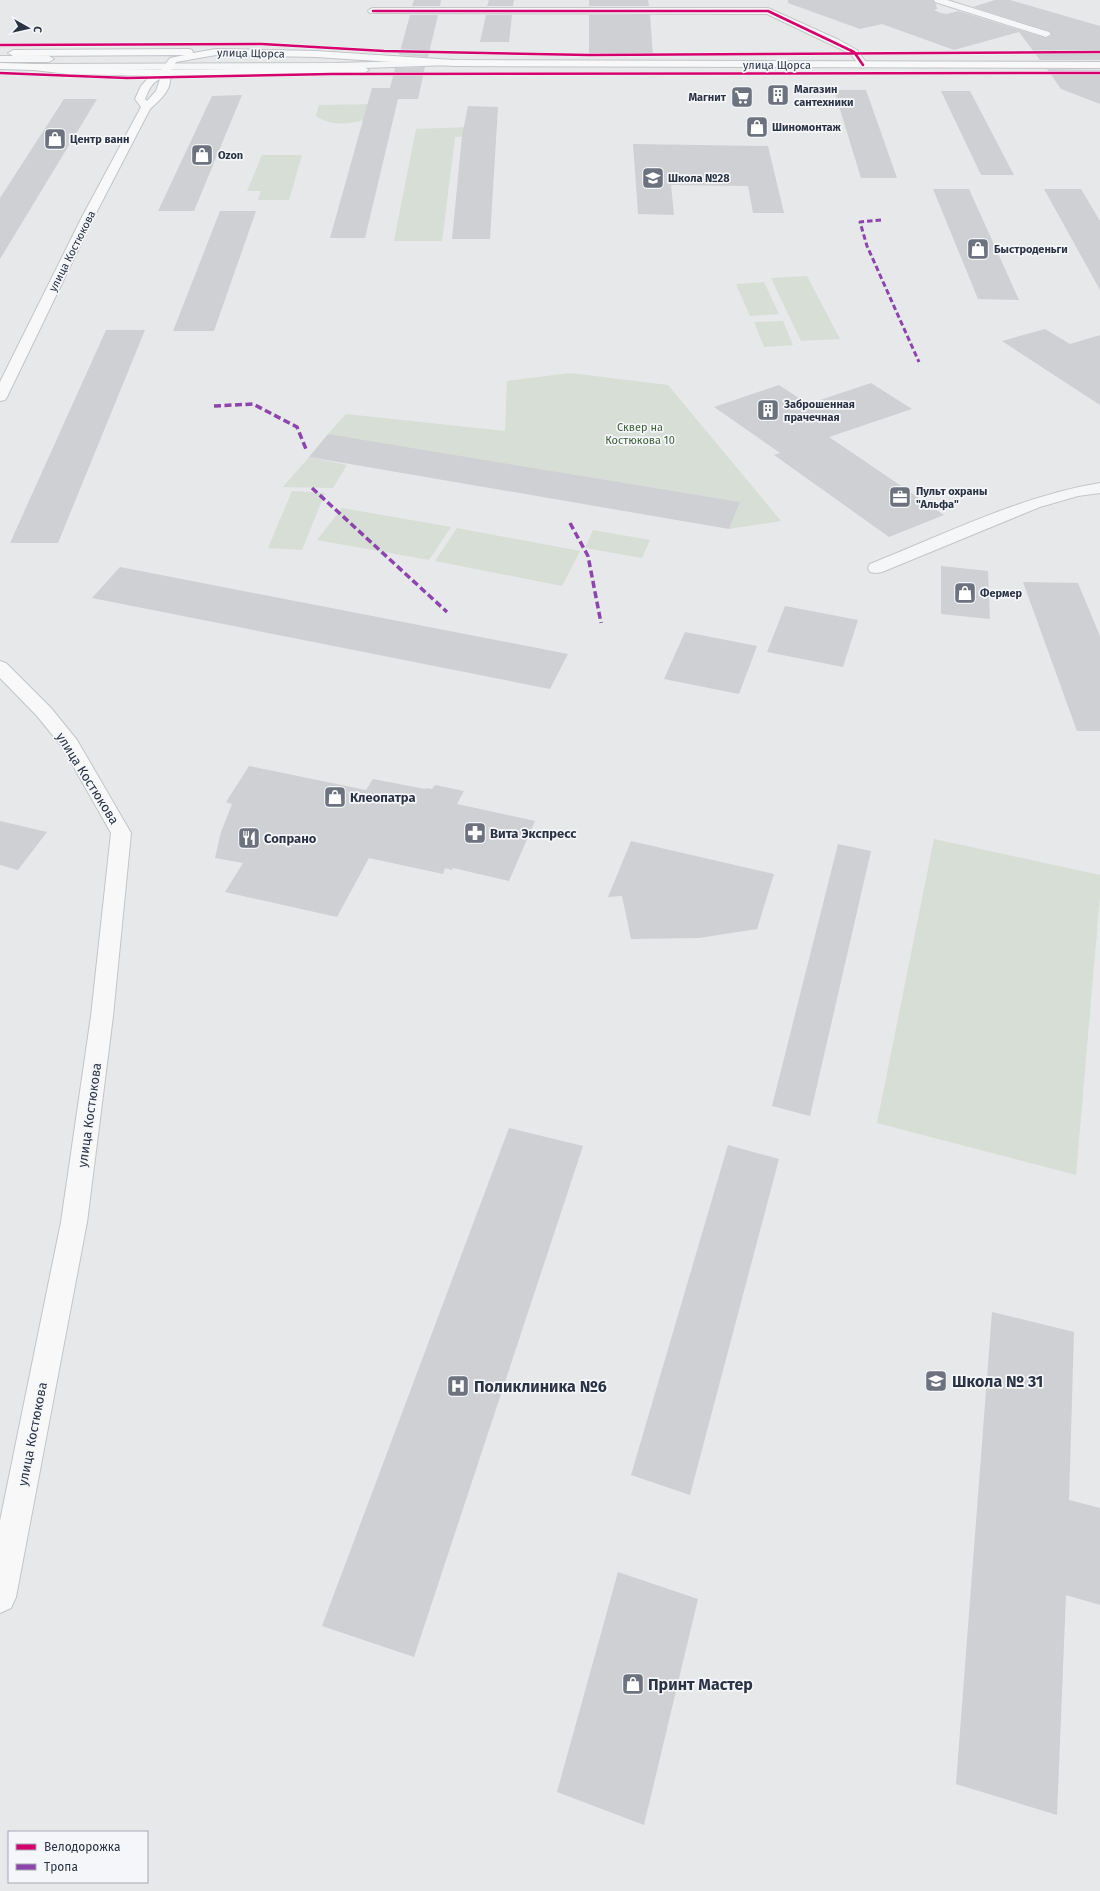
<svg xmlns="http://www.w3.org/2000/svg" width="1100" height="1891" font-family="'Fira Sans',sans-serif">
<rect width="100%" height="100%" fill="#e6e8ea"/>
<path fill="#d6ded6" d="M 376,104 L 372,118 C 353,123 334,128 316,116 L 319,105 Z
M 471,127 L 472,136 L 455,137 L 442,241 L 394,241 L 416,129 Z
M 262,155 L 302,155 L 289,200 L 258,200 L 261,191 L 247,191 Z
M 807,276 L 840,339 L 801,341 L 771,278 Z
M 764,282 L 779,314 L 750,316 L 736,284 Z
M 783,321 L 793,345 L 764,347 L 754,322 Z
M 570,373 L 668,385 L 781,521 L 729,529 L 739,502 L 328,434 L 346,414 L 505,431 L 507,381 Z
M 309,457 L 347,465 L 333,488 L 283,487 Z
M 292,491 L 325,493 L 302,550 L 268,548 Z
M 342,508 L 451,527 L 429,560 L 317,540 Z
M 457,528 L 580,551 L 562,586 L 435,561 Z
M 593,530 L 650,540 L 642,558 L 585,548 Z
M 934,839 L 1100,875 L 1100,896 L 1076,1175 L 877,1123 Z"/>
<path fill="#ced0d3" d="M 414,0 L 441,0 L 440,6 L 412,6 Z
M 489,0 L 514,0 L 513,6 L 487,6 Z
M 589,0 L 648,0 L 649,6 L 589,6 Z
M 788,0 L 933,0 L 936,4 L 937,9 L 934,10 L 941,13 L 947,14 L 958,11 L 1046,38 L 1052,35 L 1049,31 L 973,7 L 995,0 L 1010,0 L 1100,26 L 1100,60 L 1040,60 L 1019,32 L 954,50 L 882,24 L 860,29 L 788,3 Z
M 410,15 L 438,15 L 428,57 L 399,55 Z
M 486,15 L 512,15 L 509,42 L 480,42 Z
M 589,15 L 650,15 L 653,55 L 589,54 Z
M 425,67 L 418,99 L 398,99 L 365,238 L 330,238 L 372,88 L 390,88 L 395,68 Z
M 1047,69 L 1100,70 L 1100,104 L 1061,89 Z
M 834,90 L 866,90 L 897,178 L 861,178 Z
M 941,91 L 970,91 L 1014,175 L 981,175 Z
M 242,95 L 194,211 L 158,211 L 212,96 Z
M 64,99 L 97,99 L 0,259 L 0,198 Z
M 468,106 L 498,107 L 490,239 L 452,239 L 462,136 Z
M 633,144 L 768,146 L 784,213 L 753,213 L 748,186 L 671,185 L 674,215 L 638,214 Z
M 933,189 L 969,189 L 1019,300 L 978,299 Z
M 1044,189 L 1081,189 L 1100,221 L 1100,290 Z
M 220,211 L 256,211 L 214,331 L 173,331 Z
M 1045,329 L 1070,344 L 1100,335 L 1100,405 L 1002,341 Z
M 106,330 L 145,330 L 58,543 L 10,543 Z
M 871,383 L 912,409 L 829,437 L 944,515 L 889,537 L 774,455 L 780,453 L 714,407 L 779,385 L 808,404 Z
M 328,434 L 740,502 L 729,529 L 309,457 Z
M 941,566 L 988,571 L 990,619 L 941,614 Z
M 120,567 L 568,654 L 550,689 L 92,598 Z
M 1023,582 L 1078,583 L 1100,636 L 1100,731 L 1077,731 Z
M 785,606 L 858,620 L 843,667 L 767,652 Z
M 685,632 L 757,646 L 739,694 L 664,679 Z
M 249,766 L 366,790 L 373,779 L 425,789 L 426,788 L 432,789 L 435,785 L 464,791 L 457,804 L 535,821 L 509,881 L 453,868 L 452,870 L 445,868 L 443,874 L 369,858 L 337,917 L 225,892 L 243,863 L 215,858 L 221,832 L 232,804 L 226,802 Z
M 0,821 L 47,832 L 18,870 L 0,865 Z
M 631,841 L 774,874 L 757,929 L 699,938 L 631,939 L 622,896 L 608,897 Z
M 838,844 L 871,851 L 810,1116 L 772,1106 Z
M 509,1128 L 583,1146 L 414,1657 L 322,1626 Z
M 728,1145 L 779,1159 L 690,1495 L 631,1475 Z
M 992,1312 L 1074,1332 L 1069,1500 L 1100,1508 L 1100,1605 L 1066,1595 L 1057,1815 L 956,1784 Z
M 618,1572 L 698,1599 L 644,1825 L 557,1792 Z"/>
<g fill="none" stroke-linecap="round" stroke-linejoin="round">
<g stroke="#c4c6c8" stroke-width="2">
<path id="minor" d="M 934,0 L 947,0 L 1049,32 L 1051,34 L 1046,37 L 1043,36 L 935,2 Z
M 373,8 L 768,8 L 839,40 L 857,50 L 868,65 L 863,68 L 860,67 L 851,54 L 767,14 L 370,13 L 368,11 L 370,9 Z
M 0,56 L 49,56 L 54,59 L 49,62 L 0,62 Z
M 448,60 L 451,61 L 453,63 L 451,65 L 336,69 L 34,70 L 29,67 L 34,64 L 336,63 Z
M 1100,483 L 1100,493 L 1078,496 L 1040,507 L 882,572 L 876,573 L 870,572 L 868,568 L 870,564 C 945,534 1021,496 1100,483 Z"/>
</g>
<g stroke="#c2c5c8" stroke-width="2">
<path id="major" d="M 189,49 L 192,50 L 193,53 L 216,49 L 316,51 L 454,60 L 1100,62 L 1100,68 L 454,66 L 316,57 L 216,55 L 176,62 L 171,70 L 364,67 L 369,70 L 364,73 L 170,76 C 172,90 160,100 150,109 L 94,217 L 7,397 L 5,400 L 0,401 L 0,382 L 82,217 L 141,107 L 135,99 L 141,86 L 150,76 L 68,74 L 34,70 L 0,69 L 0,63 L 34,64 L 68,68 L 161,70 L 170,58 L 185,55 L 13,56 L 8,53 L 13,50 ZM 160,79 L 156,91 L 147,101 L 145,99 C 149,90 151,83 160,79 Z
M 0,661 L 6,663 L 51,708 L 77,740 L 131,833 L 113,1016 L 87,1222 L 16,1597 L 11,1608 L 0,1613 L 0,1521 L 61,1222 L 91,1016 L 111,833 L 63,748 L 37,716 L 0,678 Z"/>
</g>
<use href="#minor" fill="#f5f6f7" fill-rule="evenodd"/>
<use href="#major" fill="#f8f8f8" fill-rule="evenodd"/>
<path stroke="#8e44ad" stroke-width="3" stroke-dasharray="5.5 3" stroke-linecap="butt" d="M 881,220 L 860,222 L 867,246 L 919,362"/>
<path stroke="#8e44ad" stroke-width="3.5" stroke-dasharray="7 3.5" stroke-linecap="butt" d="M 214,406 L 253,404 L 297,427 L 306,449
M 312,488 L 447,612
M 570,523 L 588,556 L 601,623"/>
<g stroke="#f4f6f9" stroke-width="3.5">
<path id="cycleway" d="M 373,11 L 768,11 L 854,52 L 863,65
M 0,45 L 262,44 L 384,51 L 589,55 L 1100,52
M 0,73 L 127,78 L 332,74 L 1100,73"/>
</g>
<use href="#cycleway" stroke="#d6006c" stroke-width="2.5"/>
</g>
<defs>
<g id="building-square" transform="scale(1.15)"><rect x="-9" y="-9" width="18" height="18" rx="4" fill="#6c737f" stroke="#f4f6f9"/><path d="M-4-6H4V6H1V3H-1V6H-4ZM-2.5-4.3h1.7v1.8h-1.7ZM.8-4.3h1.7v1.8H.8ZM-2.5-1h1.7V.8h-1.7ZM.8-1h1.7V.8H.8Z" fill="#fff"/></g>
<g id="supermarket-square" transform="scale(1.15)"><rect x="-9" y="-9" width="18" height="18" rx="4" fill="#6c737f" stroke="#f4f6f9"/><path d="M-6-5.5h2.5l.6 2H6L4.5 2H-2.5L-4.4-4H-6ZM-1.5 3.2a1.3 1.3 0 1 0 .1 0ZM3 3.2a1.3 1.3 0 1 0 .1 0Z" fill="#fff"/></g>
<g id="shop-square" transform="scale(1.15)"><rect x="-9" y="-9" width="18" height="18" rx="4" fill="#6c737f" stroke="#f4f6f9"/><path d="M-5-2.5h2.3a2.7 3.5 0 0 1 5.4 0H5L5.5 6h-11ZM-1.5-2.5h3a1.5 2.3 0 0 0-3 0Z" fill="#fff"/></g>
<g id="school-square" transform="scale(1.15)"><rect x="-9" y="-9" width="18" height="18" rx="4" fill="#6c737f" stroke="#f4f6f9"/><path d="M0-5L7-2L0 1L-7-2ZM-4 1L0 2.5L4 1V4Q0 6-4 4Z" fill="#fff"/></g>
<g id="office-square" transform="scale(1.15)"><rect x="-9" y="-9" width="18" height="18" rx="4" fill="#6c737f" stroke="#f4f6f9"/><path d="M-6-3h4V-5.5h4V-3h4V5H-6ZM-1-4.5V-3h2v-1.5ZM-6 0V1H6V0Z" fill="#fff"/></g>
<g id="pharmacy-square" transform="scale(1.15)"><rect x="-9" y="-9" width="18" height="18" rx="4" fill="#6c737f" stroke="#f4f6f9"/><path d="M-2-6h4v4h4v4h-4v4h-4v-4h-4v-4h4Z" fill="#fff"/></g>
<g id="restaurant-square" transform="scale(1.15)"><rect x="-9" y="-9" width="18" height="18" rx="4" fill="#6c737f" stroke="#f4f6f9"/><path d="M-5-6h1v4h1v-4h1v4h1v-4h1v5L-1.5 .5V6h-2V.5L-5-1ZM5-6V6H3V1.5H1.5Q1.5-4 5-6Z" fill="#fff"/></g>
<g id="hospital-square" transform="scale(1.15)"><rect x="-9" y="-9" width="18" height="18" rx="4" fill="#6c737f" stroke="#f4f6f9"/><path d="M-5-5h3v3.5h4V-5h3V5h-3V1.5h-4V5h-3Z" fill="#fff"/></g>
</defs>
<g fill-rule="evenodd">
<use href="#building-square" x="778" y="95"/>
<use href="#supermarket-square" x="742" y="97"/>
<use href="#shop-square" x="757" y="127"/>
<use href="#shop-square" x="55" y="139"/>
<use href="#shop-square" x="202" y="155"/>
<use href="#school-square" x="653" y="178"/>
<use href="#shop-square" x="978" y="249"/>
<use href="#building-square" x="768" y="410"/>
<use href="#office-square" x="900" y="497"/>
<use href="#shop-square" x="965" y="593"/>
<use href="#shop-square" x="335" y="797"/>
<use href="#pharmacy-square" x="475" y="833"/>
<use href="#restaurant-square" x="249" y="838"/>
<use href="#school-square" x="936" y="1381"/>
<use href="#hospital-square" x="458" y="1386"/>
<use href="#shop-square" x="633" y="1684"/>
</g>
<g text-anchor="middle" stroke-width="3.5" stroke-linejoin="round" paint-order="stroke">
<g font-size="11" fill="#2b3445" stroke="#f4f6f9">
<text transform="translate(251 53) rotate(1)" y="4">улица Щорса</text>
<text x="777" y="69">улица Щорса</text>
<text transform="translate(72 251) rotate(-63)" y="4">улица Костюкова</text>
</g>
<g font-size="11" font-weight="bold" fill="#2b3445" stroke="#f4f6f9" text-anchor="start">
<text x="794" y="93">Магазин<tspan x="794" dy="13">сантехники</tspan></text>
<text x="726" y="101" text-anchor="end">Магнит</text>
<text x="772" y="131">Шиномонтаж</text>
<text x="70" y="143">Центр ванн</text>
<text x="218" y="159">Ozon</text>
<text x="668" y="182">Школа №28</text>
<text x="994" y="253">Быстроденьги</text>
<text x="784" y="408">Заброшенная<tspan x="784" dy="13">прачечная</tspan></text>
<text x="916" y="495">Пульт охраны<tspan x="916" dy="13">"Альфа"</tspan></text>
<text x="980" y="597">Фермер</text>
</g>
<g font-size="11" fill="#3f6138" stroke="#f4f6f9">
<text x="640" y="431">Сквер на<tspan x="640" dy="13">Костюкова 10</tspan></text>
</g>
<g font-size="13" fill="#2b3445" stroke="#f4f6f9">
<text transform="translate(88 778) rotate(58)" y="5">улица Костюкова</text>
<text transform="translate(89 1115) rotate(-82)" y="5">улица Костюкова</text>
<text transform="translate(32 1434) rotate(-79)" y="5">улица Костюкова</text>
</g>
<g font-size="13" font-weight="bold" fill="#2b3445" stroke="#f4f6f9" text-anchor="start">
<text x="350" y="802">Клеопатра</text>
<text x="490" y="838">Вита Экспресс</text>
<text x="264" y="843">Сопрано</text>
</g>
<g font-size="16" font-weight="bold" fill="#2b3445" stroke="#f4f6f9" text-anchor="start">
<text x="952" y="1387">Школа № 31</text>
<text x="474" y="1392">Поликлиника №6</text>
<text x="648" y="1690">Принт Мастер</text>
</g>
</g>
<rect x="8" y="1831" width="140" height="52" fill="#f4f6f9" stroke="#a4a8b1"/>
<rect x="16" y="1844" width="20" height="6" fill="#d6006c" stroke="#a4a8b1"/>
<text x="44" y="1851" font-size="12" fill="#2b3445">Велодорожка</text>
<rect x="16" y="1864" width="20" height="6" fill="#8e44ad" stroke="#a4a8b1"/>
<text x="44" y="1871" font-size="12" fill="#2b3445">Тропа</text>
<g transform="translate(28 28) rotate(98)" stroke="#f4f6f9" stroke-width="3" paint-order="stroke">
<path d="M0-3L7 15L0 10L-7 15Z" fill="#2b3445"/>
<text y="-6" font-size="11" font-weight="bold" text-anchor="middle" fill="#2b3445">С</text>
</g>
</svg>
